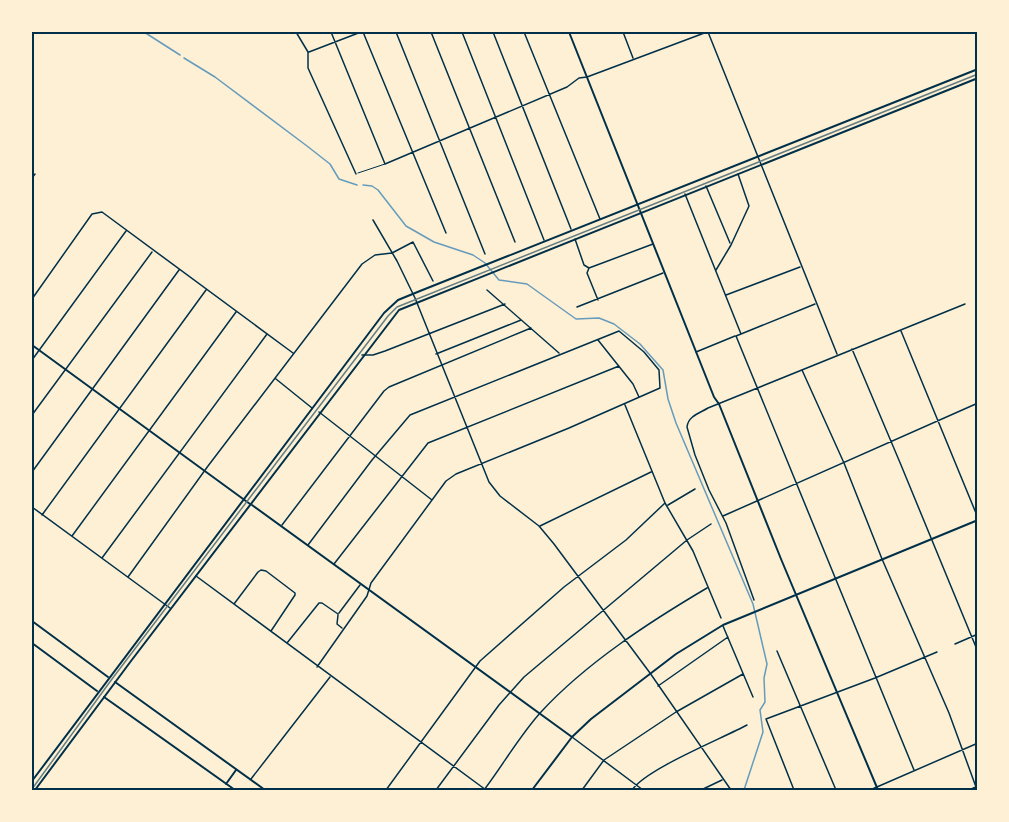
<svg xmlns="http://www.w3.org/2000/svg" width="1009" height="822" font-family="'Source Sans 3',sans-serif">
<rect width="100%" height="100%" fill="#fdf0d5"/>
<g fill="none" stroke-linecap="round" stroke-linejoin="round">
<path stroke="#669bbc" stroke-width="1.5" d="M 144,32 L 180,55
M 184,58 L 215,77 L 307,146 L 330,164 L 339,179 L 357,185
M 363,185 L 372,186 L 378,190 L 406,226 L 434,242 L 473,255 L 485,263 L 499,280 L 527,284 L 576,319 L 599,318 L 614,324 L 640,344 L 663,370 L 668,399 L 676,423 L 753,604 L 767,664 L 764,678 L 765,702 L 760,710 L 763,732 L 744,790"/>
<path stroke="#003049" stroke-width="1" d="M 358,173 L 385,164"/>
<path stroke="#003049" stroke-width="1.5" d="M 296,32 L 308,52 L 308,68 L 356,174
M 331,32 L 385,164 L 567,87 L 579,78 L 587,77 L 707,32
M 363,32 L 446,233
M 396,32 L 485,254
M 431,32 L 515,242
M 462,32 L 544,240
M 493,32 L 571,229
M 524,32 L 600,219
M 623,32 L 633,58
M 708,32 L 837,354
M 309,52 L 361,32
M 32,178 L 35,174
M 706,186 L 730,243
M 685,194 L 741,334 L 736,336 L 914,770
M 373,220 L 397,261 L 415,298 L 489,482 L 500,496 L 539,526 L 554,544 L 650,673 L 731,790
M 575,239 L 584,265 L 589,268 L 587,273 L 598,300
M 589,268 L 653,244
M 716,270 L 731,245 L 749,206 L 738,174
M 487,290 L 559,353
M 726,295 L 800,267
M 32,299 L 92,214 L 102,212 L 293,353
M 577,307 L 663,273
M 901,331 L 978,518
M 741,334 L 815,304
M 598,340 L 633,384 L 639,397
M 852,349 L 901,465 L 978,652
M 696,352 L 735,336
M 436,354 L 521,320
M 362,355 L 373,355 L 385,351 L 505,304
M 32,360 L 126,231
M 802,370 L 844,463 L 882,559 L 949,713 L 976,787
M 276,379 L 312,408
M 625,405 L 665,503 L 693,551 L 721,618
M 319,412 L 432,500
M 32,415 L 152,252
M 32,472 L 179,270
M 668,505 L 695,489
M 32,507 L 170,608
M 42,515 L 206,290
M 723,516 L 978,403
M 282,525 L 384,391 L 389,387 L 531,328
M 540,526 L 651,472
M 72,536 L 236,312
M 308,545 L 372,460 L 410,415 L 619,331 L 644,352 L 659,370 L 660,388 L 569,428 L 456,474 L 446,481 L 371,583 L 367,596 L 317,667
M 102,558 L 267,334
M 334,564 L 428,443 L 619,366
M 196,576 L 486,790
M 128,577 L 208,466 L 362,264 L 375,255 L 392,253 L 413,242 L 433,281
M 754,600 L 726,523 L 709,490 L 695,455 L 687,427 C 688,416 700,413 708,408 L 965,304
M 234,604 L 258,572 L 261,570 L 266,571 L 295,593 L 295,595 L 271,631
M 339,613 L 360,585
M 338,615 L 337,624 L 342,628
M 723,626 L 753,697
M 287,643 L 319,603 L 322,603 L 338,614
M 955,644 L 978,634
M 777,651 L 836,790
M 658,686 L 728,637
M 572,737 L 643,790
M 251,779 L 330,677
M 386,790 L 480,661 L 564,587 L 626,540 L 665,503
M 436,790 L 499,705 L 524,677 L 687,540 L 711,524
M 484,790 C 503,765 520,735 541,712 C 586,663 651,621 707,588
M 582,790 L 604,760 L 676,712 L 743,674
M 632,790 C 646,769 721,739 747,725
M 701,790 L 722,780
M 794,790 L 766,719 L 875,678 L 937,652
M 870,790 L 978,743
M 969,790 L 978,786"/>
<path stroke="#003049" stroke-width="2" d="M 569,32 L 714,397 L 719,404 L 781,559 L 878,790
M 252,505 L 572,737
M 32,621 L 108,677
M 32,643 L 97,691
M 115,682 L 265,790
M 104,697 L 235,790
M 226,784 L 236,770
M 532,790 L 572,737 L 591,719 L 676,654 L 723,625 L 978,520"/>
<path stroke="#003049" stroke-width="2" d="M 32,345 L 250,504
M 32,781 L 384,313 L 398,300 L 420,291 L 978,69
M 35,790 L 131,661 L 399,310 L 978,78"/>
<path stroke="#657d81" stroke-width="1.5" d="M 32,789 L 112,679 L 388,316 L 397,307 L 978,74"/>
</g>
<rect width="1009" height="822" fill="none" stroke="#fdf0d5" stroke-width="66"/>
<rect x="33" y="33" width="943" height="756" fill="none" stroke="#003049" stroke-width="2"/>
</svg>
